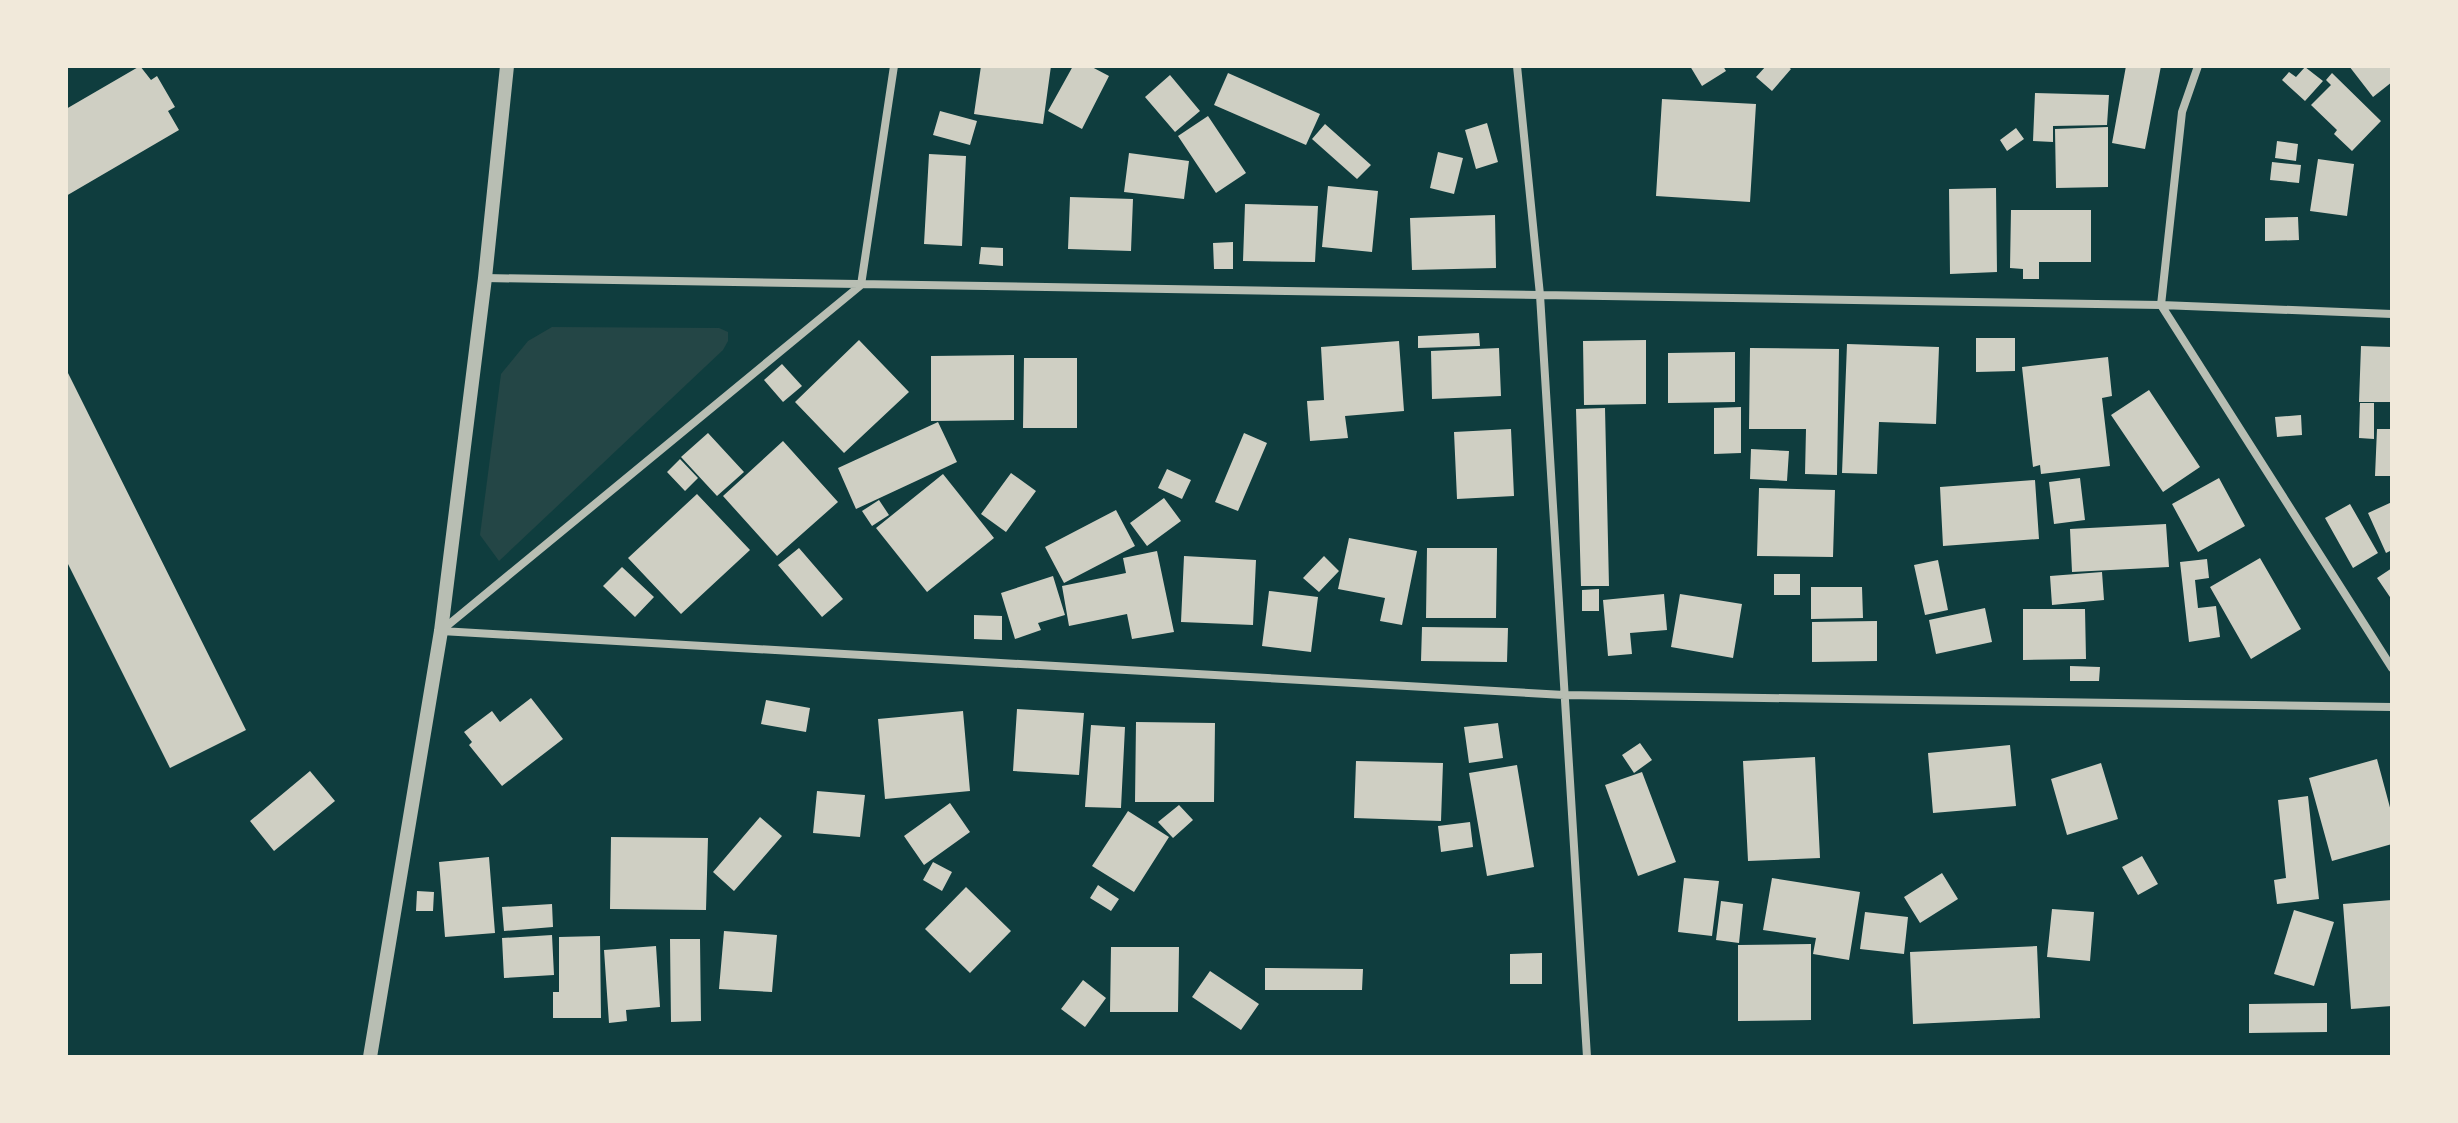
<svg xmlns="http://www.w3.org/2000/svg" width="2458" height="1123" font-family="Lato,sans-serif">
<rect width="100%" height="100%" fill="#0f3d3e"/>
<path fill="#244646" d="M 552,327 L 719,328 L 728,332 L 728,341 L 723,350 L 499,561 L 480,535 L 501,374 L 528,341 Z"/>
<path fill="#cfcfc3" d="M 140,66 L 151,80 L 157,76 L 175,107 L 168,111 L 179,130 L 66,196 L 66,109 Z
M 981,66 L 1051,66 L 1043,124 L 974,114 Z
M 1073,66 L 1090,66 L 1109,76 L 1082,129 L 1048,111 Z
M 1690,66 L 1723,66 L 1726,71 L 1702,86 Z
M 1766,66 L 1787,66 L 1791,69 L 1772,91 L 1756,77 Z
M 2126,66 L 2161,66 L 2145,149 L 2112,143 Z
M 2349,66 L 2392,66 L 2392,82 L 2373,97 Z
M 2305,67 L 2323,81 L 2305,101 L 2282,80 L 2289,72 L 2296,77 Z
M 1228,73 L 1320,114 L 1306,145 L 1214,105 Z
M 2332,73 L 2381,121 L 2352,151 L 2334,134 L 2337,130 L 2311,105 L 2331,85 L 2326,80 Z
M 1170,75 L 1200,111 L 1175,132 L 1145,97 Z
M 2035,93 L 2109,95 L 2107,125 L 2053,126 L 2053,142 L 2033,141 Z
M 1662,99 L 1756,104 L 1750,202 L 1656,196 Z
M 940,111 L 977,121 L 970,145 L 933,135 Z
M 1208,116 L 1246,173 L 1216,193 L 1178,136 Z
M 1487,123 L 1498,162 L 1476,169 L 1465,130 Z
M 1325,124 L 1371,165 L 1357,179 L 1312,139 Z
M 2108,127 L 2108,187 L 2056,188 L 2055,129 Z
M 2016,128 L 2024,139 L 2007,151 L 2000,140 Z
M 2277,141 L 2298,144 L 2296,161 L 2275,158 Z
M 1438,152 L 1463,158 L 1454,194 L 1430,188 Z
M 1129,153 L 1189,161 L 1184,199 L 1124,192 Z
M 929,154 L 966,156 L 962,246 L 924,244 Z
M 2318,159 L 2354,164 L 2347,216 L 2310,211 Z
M 2272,162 L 2301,165 L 2299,183 L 2270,180 Z
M 1328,186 L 1378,191 L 1372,252 L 1322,247 Z
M 1996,188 L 1997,272 L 1950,274 L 1949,189 Z
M 1070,197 L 1133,199 L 1131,251 L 1068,249 Z
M 1245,204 L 1318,206 L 1315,262 L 1243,261 Z
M 2011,210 L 2091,210 L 2091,262 L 2039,262 L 2039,279 L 2023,279 L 2023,269 L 2010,268 Z
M 1495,215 L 1496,268 L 1412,270 L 1410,218 Z
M 2298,217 L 2299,240 L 2265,241 L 2265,218 Z
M 1233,242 L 1233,269 L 1214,269 L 1213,243 Z
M 981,247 L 1003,248 L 1003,266 L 979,264 Z
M 1479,333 L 1480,346 L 1418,348 L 1418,336 Z
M 1976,338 L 2015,338 L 2015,371 L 1976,372 Z
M 859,340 L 909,392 L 844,453 L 795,402 Z
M 1646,340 L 1646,404 L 1584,405 L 1583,341 Z
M 1399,341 L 1404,411 L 1345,416 L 1348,438 L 1310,441 L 1307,401 L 1324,400 L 1321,347 Z
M 1847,344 L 1939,347 L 1936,424 L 1879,422 L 1877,474 L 1842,473 Z
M 2361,346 L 2392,347 L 2392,402 L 2359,402 Z
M 1499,348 L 1501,396 L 1432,399 L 1431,351 Z
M 1750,348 L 1839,349 L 1837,475 L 1805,474 L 1806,429 L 1749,429 Z
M 1735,352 L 1735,402 L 1668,403 L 1668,353 Z
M 1014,355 L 1014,420 L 931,421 L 931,356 Z
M 2108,357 L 2112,396 L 2102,398 L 2110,466 L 2041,474 L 2040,465 L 2033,467 L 2022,367 Z
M 1024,358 L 1077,358 L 1077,428 L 1023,428 Z
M 782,364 L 802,386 L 783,402 L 764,380 Z
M 66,369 L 246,730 L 170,768 L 66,560 Z
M 2149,390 L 2200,467 L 2163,492 L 2111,415 Z
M 2360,403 L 2374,403 L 2374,439 L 2359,438 Z
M 1741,407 L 1741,453 L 1714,454 L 1714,408 Z
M 1605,408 L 1609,586 L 1581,586 L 1576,409 Z
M 2301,415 L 2302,435 L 2277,437 L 2275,417 Z
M 938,422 L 957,462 L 856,509 L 838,468 Z
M 1511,429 L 1514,496 L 1457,499 L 1454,432 Z
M 2377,429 L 2392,429 L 2392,476 L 2375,476 Z
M 708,433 L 744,472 L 717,496 L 681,457 Z
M 1244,433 L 1267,443 L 1238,511 L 1215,502 Z
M 783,441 L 838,502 L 777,556 L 723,496 Z
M 1751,449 L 1789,451 L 1787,481 L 1750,479 Z
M 680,459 L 698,478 L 685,491 L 667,472 Z
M 1167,469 L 1191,480 L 1182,499 L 1158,488 Z
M 1011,473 L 1036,491 L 1006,532 L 981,514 Z
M 943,474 L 994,538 L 927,592 L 876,528 Z
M 2080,478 L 2085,520 L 2054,524 L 2049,482 Z
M 2219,478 L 2245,526 L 2198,552 L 2172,504 Z
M 2035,480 L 2039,539 L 1943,546 L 1940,487 Z
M 1759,488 L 1835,490 L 1833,557 L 1757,556 Z
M 697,494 L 750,550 L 681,614 L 628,558 Z
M 1164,498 L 1181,521 L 1147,546 L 1130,523 Z
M 879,500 L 889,515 L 872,526 L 862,511 Z
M 2392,502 L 2392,550 L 2386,553 L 2368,513 Z
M 2350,504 L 2378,553 L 2353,568 L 2325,518 Z
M 1116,510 L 1135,546 L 1064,583 L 1045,547 Z
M 2166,524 L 2169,567 L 2072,572 L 2070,529 Z
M 1349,538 L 1417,551 L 1402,625 L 1380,621 L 1385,598 L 1338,589 Z
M 799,548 L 843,599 L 822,617 L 778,565 Z
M 1427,548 L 1497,548 L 1496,618 L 1426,618 Z
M 1157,551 L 1174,632 L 1132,639 L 1127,614 L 1069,626 L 1062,586 L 1126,573 L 1123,558 Z
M 1184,556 L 1256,560 L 1253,625 L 1181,622 Z
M 1324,556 L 1339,571 L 1319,592 L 1303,578 Z
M 2260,558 L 2301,629 L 2251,659 L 2210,587 Z
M 2207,559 L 2209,578 L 2195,580 L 2198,608 L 2216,606 L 2220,637 L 2189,642 L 2180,562 Z
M 1938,560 L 1948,610 L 1925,615 L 1914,565 Z
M 622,567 L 654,597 L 635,617 L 603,586 Z
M 2392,568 L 2392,600 L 2377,578 Z
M 2102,572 L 2104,600 L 2052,605 L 2050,576 Z
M 1774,574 L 1800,574 L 1800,595 L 1774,595 Z
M 1053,576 L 1065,615 L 1038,623 L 1041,630 L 1015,639 L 1001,593 Z
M 1811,587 L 1862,587 L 1863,618 L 1811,619 Z
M 1599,589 L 1599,611 L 1582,611 L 1582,590 Z
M 1269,591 L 1318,597 L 1311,652 L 1262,646 Z
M 1664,594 L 1667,630 L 1630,633 L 1632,654 L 1608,656 L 1603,600 Z
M 1680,594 L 1742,604 L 1733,658 L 1671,647 Z
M 1985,608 L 1992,642 L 1936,654 L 1929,620 Z
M 2023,609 L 2085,609 L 2086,659 L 2023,660 Z
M 974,615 L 1002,616 L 1002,640 L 974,639 Z
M 1877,621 L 1877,661 L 1812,662 L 1812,622 Z
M 1422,627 L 1508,628 L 1507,662 L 1421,661 Z
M 2070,666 L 2100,667 L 2099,681 L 2070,681 Z
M 531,698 L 563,739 L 502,786 L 469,745 L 472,742 L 464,732 L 492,711 L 500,722 Z
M 766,700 L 810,708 L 806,732 L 761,724 Z
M 1017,709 L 1084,713 L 1079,775 L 1013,771 Z
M 963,711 L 970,791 L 885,799 L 878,719 Z
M 1136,722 L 1215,723 L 1214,802 L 1135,802 Z
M 1498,723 L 1503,758 L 1469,763 L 1464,727 Z
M 1091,725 L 1125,727 L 1121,808 L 1085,807 Z
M 1640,743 L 1652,760 L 1634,773 L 1622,755 Z
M 2010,745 L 2016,806 L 1933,813 L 1928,753 Z
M 1815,757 L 1820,858 L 1748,861 L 1743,761 Z
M 2377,759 L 2392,815 L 2392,844 L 2332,861 L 2309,778 Z
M 1356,761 L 1443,763 L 1441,821 L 1354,818 Z
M 2101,763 L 2118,819 L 2067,835 L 2051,779 Z
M 1517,765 L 1534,867 L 1487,876 L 1469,773 Z
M 310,771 L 335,801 L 274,851 L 250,821 Z
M 1642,772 L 1676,862 L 1638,876 L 1605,785 Z
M 817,791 L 865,795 L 860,837 L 813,833 Z
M 2308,796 L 2319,899 L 2277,904 L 2274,880 L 2286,878 L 2278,800 Z
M 950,803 L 970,832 L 924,865 L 904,836 Z
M 1179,805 L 1193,820 L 1173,838 L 1158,822 Z
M 1128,811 L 1169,837 L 1134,892 L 1092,866 Z
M 760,817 L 782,836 L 734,891 L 713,872 Z
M 1470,822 L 1473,847 L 1441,852 L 1438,826 Z
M 611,837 L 708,838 L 706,910 L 610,909 Z
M 2142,856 L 2158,884 L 2138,895 L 2122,867 Z
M 489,857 L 495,933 L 445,937 L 439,862 Z
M 933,862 L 952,872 L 942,891 L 923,880 Z
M 1942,873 L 1958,899 L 1920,923 L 1904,897 Z
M 1684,878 L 1719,881 L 1712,936 L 1678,932 Z
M 1772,878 L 1860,892 L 1849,960 L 1813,954 L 1816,938 L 1763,930 Z
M 1098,885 L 1119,899 L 1111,911 L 1090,898 Z
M 966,887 L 1011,931 L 970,973 L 925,929 Z
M 417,891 L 434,892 L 433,911 L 416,911 Z
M 2392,900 L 2392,1006 L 2351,1009 L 2343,904 Z
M 1721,901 L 1743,904 L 1739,943 L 1716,940 Z
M 552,904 L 553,927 L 504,931 L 502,907 Z
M 2052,909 L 2094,912 L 2090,961 L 2047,957 Z
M 2294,910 L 2334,922 L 2314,986 L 2274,974 Z
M 1865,912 L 1908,917 L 1904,954 L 1860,949 Z
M 724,931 L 777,935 L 772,992 L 719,989 Z
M 552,935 L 554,975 L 504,978 L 502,938 Z
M 600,936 L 601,1018 L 553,1018 L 553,992 L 559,992 L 559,937 Z
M 670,939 L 700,939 L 701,1021 L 671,1022 Z
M 1811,944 L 1811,1020 L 1738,1021 L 1738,945 Z
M 656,946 L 660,1007 L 626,1010 L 627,1021 L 609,1023 L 604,950 Z
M 2037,946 L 2040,1018 L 1913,1024 L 1910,952 Z
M 1111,947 L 1179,947 L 1178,1012 L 1110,1012 Z
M 1542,953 L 1542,984 L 1510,984 L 1510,954 Z
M 1265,968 L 1363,969 L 1362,990 L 1265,990 Z
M 1210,971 L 1259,1004 L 1241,1030 L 1192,997 Z
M 1083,980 L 1106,998 L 1085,1027 L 1061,1009 Z
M 2327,1003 L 2327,1032 L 2249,1033 L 2249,1004 Z"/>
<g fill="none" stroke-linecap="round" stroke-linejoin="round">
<path stroke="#b8beb3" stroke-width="8" d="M 1517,66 L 1540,295 L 1587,1057
M 2198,66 L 2182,112 L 2161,305 L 2392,668
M 485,278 L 2161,305 L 2392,314
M 442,630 L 861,285 L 894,66
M 441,631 L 1564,695 L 2392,707"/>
<path stroke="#b8beb3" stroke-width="14" d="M 370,1057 L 441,631 L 485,278 L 507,66"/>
</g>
<rect width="2458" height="1123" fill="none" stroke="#f1e9da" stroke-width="136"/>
</svg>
